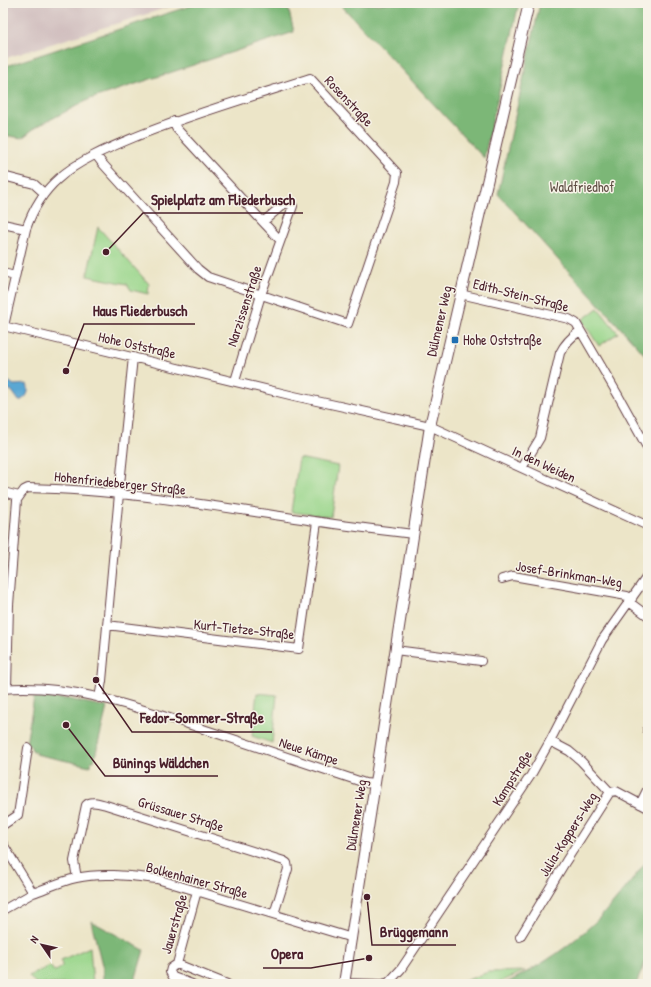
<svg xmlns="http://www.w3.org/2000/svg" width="651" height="987" font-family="'Patrick Hand',sans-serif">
<rect width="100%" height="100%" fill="#f7f3e8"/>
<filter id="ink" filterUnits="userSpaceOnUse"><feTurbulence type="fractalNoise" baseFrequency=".025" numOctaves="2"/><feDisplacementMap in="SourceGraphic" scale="8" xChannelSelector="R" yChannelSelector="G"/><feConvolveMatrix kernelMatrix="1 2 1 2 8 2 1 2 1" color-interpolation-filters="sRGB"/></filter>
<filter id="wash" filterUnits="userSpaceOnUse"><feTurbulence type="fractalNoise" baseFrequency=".012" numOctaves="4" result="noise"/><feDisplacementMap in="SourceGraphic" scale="16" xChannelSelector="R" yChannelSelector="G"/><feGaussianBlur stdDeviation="0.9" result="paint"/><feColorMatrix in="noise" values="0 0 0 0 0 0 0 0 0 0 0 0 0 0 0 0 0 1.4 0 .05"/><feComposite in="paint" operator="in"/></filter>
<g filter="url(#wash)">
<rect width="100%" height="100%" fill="#ece5c8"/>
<path fill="#d1bfbf" d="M 3,3 L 182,3 L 3,59 Z"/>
<path fill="#9ad68b" stroke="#727a5b" d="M 98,227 L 149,284 L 148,294 L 131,290 L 127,284 L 87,276 Z
M 598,308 L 618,333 L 599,346 L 582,320 Z
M 299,458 L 338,466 L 331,517 L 291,512 Z
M 257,693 L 277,695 L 272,743 L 252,736 Z
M 90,947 L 93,984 L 36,984 L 29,976 L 50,966 L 54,971 L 58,970 L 62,966 L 61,960 Z
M 525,971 L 496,984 L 457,984 L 488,972 Z"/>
<path fill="#7bb777" stroke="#626b51" d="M 199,3 L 287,3 L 294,32 L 90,99 L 36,127 L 22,138 L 3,135 L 3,67 Z
M 339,3 L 380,4 L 384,3 L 519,3 L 484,158 Z
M 540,3 L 648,3 L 648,358 L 498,194 Z
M 34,697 L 68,699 L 107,707 L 94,761 L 91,761 L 90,766 L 35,754 L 36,752 L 32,750 L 30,745 L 26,744 Z
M 648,859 L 648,956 L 636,984 L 504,984 C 528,972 551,959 572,942 C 602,919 626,889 648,859 Z
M 91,921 L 144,950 L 134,984 L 103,984 L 103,969 Z"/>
<path fill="#5aa7d3" stroke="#52637f" d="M 3,381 L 8,381 L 14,385 L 27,384 C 30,392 27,398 19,401 L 12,391 L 8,389 L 3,391 Z"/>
</g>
<g filter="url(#ink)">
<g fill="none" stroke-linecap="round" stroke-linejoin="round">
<g stroke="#623d43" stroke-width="10">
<path id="minor" d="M 174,121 L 176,128 L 263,222
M 3,176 L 34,184 L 44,193
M 3,224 L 26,229
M 3,273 L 15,276
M 460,294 L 569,319 L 576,323 L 618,395 L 648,449
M 3,326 L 294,396 L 430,426 L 648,526
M 4,326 L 26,229 C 33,209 42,193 58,179 C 77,161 111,147 135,137 C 192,114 251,97 310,78 L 397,173 L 396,182 L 348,324 L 208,277 L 198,269 L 102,163 L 96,155
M 235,381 L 261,295 L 293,206 L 285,203 L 263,222 L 280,240
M 522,468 L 540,438 L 560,353 C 565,343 571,337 580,331
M 3,492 L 19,496
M 502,579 L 513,576 L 627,596 L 632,599
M 629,602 L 648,616
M 107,625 L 299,649 L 317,522
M 395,650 L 481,661
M 7,688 L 9,605 L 17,500 L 24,490 L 28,488 C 124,490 219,507 314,521 C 347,526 380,530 413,534
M 3,689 C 72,683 139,708 203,729 C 257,747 311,765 365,783 L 375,784
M 99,698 L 102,681 L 119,494 L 133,357
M 647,730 L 648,729
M 610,792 L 616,791 L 648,808
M 640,804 L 648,788
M 3,825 L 18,815 L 28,748
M 3,844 L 33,893 C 47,888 62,881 76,878 C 102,872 131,876 157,879 L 352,938
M 77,878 L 74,861 L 86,805 C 91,800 99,803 106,805 L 284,861 L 287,863 L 288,869 L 274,914
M 3,910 L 33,893
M 520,937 L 566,861 L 610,792 L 581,761 L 569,751 L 550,741
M 177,964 L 227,984
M 344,983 L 380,984
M 192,984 L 173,977 L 170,972 L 171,968 L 177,964 L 197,891
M 383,984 L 389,982 L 401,969 L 531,775 L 550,741 L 602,640 L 648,575"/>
</g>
<g stroke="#623d43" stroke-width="12">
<path id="tertiary" d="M 344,984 L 430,426 L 529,3"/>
</g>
<use href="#minor" stroke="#fff" stroke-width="8"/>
<use href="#tertiary" stroke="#fff" stroke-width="10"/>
</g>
</g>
<rect fill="#1f6fb2" stroke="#f7f3e8" stroke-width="1.5" x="451" y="336" width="8" height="8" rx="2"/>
<g text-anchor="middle" stroke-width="3" stroke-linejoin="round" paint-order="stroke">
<g font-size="14" fill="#4a1f2b" stroke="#f7f3e8">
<text transform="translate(349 101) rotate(47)" y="5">Rosenstraße</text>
<text transform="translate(521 295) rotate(14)" y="5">Edith-Stein-Straße</text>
<text transform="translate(244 306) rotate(-72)" y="5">Narzissenstraße</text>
<text transform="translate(439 321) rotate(-77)" y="5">Dülmener Weg</text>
<text transform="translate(137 345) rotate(13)" y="5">Hohe Oststraße</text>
<text transform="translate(544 464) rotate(25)" y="5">In den Weiden</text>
<text transform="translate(120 483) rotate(6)" y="5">Hohenfriedeberger Straße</text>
<text transform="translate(569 574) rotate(9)" y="5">Josef-Brinkman-Weg</text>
<text transform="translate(244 629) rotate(6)" y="5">Kurt-Tietze-Straße</text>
<text transform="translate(309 751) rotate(18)" y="5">Neue Kämpe</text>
<text transform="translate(512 778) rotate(-58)" y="5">Kampstraße</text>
<text transform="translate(181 814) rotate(17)" y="5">Grüssauer Straße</text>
<text transform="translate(356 815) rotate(-81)" y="5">Dülmener Weg</text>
<text transform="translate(568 834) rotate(-58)" y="5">Julia-Koppers-Weg</text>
<text transform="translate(197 880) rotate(15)" y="5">Bolkenhainer Straße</text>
<text transform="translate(174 924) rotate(-74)" y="5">Jauerstraße</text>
</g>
<g font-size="14" fill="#5e4d43" stroke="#f7f3e8">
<text x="582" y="192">Waldfriedhof</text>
</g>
<g font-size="14" fill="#4a1f2b" stroke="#f7f3e8" text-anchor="start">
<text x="463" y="345">Hohe Oststraße</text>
</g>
</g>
<path fill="none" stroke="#4a1f2b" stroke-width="1.5" d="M106 252L143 213H303M66 371L84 324H195M96 680L132 732H272M66 725L105 776H218M367 897L372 945H456M369 958L311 968H263"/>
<g fill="#4a1f2b" stroke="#f7f3e8" stroke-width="1.5">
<circle cx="106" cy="252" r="4"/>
<circle cx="66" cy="371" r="4"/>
<circle cx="96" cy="680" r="4"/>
<circle cx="66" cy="725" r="4"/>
<circle cx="367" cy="897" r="4"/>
<circle cx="369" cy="958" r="4"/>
</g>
<g font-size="15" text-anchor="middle" font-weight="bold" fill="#4a1f2b" stroke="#f7f3e8" stroke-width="3" stroke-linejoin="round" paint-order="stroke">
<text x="223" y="205">Spielplatz am Fliederbusch</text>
<text x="140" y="316">Haus Fliederbusch</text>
<text x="202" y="723">Fedor-Sommer-Straße</text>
<text x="161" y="768">Bünings Wäldchen</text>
<text x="414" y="937">Brüggemann</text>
<text x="287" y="959">Opera</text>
</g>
<rect width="651" height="987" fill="none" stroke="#f7f3e8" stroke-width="16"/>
<g transform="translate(42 945) rotate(304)" stroke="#f7f3e8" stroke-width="3" paint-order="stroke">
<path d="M0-3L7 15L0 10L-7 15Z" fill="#4a1f2b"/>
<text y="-6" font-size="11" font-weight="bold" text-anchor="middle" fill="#4a1f2b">N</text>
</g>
</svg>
